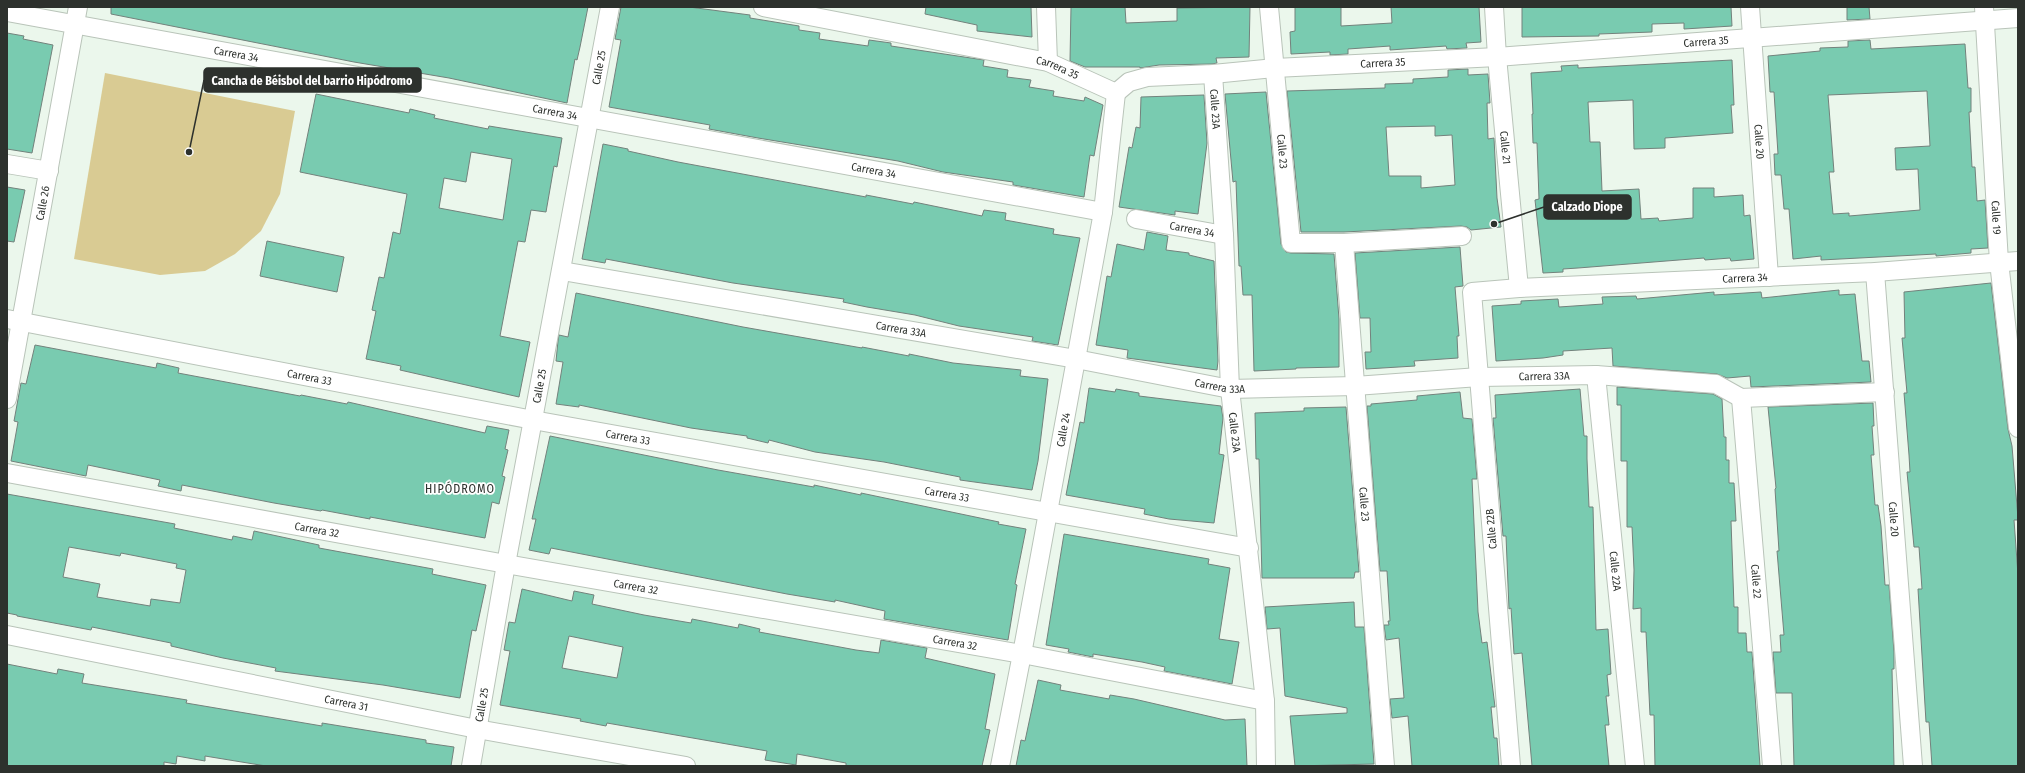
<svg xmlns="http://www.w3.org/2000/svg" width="2025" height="773" font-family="'Fira Sans Condensed',sans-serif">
<rect width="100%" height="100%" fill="#ebf7ec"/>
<path fill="#d9cb93" d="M 105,73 L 295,111 L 280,194 L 261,231 L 235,254 L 205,271 L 160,275 L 74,259 Z"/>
<path fill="#79cbb0" stroke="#73827c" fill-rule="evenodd" d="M 111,7 L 588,7 L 580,47 L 577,60 L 575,59 L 567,103 L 449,78 L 354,62 L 111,14 Z
M 621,7 L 689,7 L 750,15 L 750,18 L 799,26 L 799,30 L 820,33 L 819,39 L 868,46 L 869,40 L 891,43 L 891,46 L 984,60 L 983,66 L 1008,70 L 1007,77 L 1031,80 L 1029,87 L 1054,91 L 1053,96 L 1084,101 L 1085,97 L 1103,105 L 1094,156 L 1090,155 L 1084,197 L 1013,185 L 1013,182 L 943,172 L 898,161 L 758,138 L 709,129 L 710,125 L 609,107 L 621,40 L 615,39 Z
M 926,7 L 1031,7 L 1032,37 L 977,31 L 977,25 L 925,14 Z
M 1071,7 L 1125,7 L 1126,23 L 1177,21 L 1177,8 L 1250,7 L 1249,57 L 1216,58 L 1217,63 L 1212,64 L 1159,65 L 1140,68 L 1140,67 L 1085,67 L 1070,61 Z
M 1295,7 L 1341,7 L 1341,26 L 1392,23 L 1391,7 L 1479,7 L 1481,42 L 1466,43 L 1467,48 L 1447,49 L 1446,46 L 1390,50 L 1390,46 L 1348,49 L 1348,54 L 1330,55 L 1330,52 L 1291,54 L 1290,32 L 1295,31 Z
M 1522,7 L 1731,7 L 1732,26 L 1684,29 L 1684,23 L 1652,24 L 1652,32 L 1599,34 L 1599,36 L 1522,37 Z
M 1847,7 L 1869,7 L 1870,19 L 1847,20 Z
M 7,33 L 24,36 L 23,39 L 53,45 L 32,153 L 7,149 Z
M 1870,40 L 1871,49 L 1965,44 L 1968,88 L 1971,88 L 1971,112 L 1969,112 L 1972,167 L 1975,167 L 1977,201 L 1985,200 L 1988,248 L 1971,249 L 1971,253 L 1936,256 L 1936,254 L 1821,260 L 1821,256 L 1793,259 L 1789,209 L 1784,209 L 1781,175 L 1775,175 L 1774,154 L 1778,154 L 1774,92 L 1770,92 L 1768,56 L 1820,51 L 1820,48 L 1848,47 L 1848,41 ZM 1927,91 L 1930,146 L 1895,148 L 1896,170 L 1918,169 L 1920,210 L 1849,216 L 1849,213 L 1833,214 L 1829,172 L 1834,172 L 1828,95 Z
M 1732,60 L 1734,105 L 1731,105 L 1733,133 L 1665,138 L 1665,148 L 1634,149 L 1633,100 L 1588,102 L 1590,142 L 1600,142 L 1602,191 L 1639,189 L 1641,219 L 1658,218 L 1659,221 L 1693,218 L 1693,188 L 1714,188 L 1714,197 L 1743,195 L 1744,216 L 1750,215 L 1754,259 L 1731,261 L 1730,258 L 1705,260 L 1704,258 L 1578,268 L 1563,269 L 1563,272 L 1543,273 L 1535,200 L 1539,199 L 1537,143 L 1533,143 L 1532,114 L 1533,114 L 1531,73 L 1562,71 L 1561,66 L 1578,65 L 1578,68 Z
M 1468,69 L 1468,75 L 1488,74 L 1490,103 L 1487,103 L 1488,139 L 1494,138 L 1497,198 L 1501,227 L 1471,230 L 1467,227 L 1461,226 L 1344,232 L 1301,232 L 1287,91 L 1385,88 L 1385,84 L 1413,83 L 1413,79 L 1448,77 L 1448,70 ZM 1435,126 L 1435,136 L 1452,135 L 1455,185 L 1421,188 L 1421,176 L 1389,176 L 1386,127 Z
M 1266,92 L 1281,244 L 1286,252 L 1291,253 L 1334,254 L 1339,319 L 1339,367 L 1296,368 L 1296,369 L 1254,371 L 1252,295 L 1243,295 L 1241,266 L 1239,266 L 1236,181 L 1233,182 L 1225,94 Z
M 316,94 L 409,113 L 410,109 L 435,115 L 434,118 L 488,129 L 489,126 L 562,138 L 557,167 L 554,166 L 546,212 L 531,210 L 525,242 L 518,241 L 500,336 L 530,342 L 519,397 L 400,370 L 401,366 L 366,359 L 376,311 L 372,310 L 379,277 L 384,278 L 393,232 L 400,234 L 407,194 L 300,172 ZM 471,152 L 512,159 L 503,220 L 439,208 L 444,178 L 466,182 Z
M 1204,95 L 1207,143 L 1198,214 L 1175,211 L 1175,215 L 1119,207 L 1129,147 L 1132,148 L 1136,127 L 1140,128 L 1141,97 Z
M 603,144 L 628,149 L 628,151 L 678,162 L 866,197 L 866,195 L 913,204 L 914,202 L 982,216 L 984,210 L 1006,213 L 1005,220 L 1054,229 L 1053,234 L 1080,238 L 1058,345 L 1032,341 L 1033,337 L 959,326 L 915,315 L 867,307 L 843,302 L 844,299 L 733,283 L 606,259 L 605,263 L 582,259 Z
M 7,187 L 25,190 L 14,242 L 7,241 Z
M 1147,232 L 1168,236 L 1166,250 L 1189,253 L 1189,255 L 1214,261 L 1218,361 L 1217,370 L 1127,358 L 1128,350 L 1096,345 L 1107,276 L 1111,277 L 1117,244 L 1144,250 Z
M 267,241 L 344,257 L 337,292 L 260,276 Z
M 1460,247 L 1463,286 L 1455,287 L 1459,336 L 1457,336 L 1458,358 L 1414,361 L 1415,366 L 1366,369 L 1365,352 L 1371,352 L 1370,318 L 1360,318 L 1355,253 Z
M 1991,283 L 2008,429 L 2012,446 L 2018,518 L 2018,520 L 2014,520 L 2018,575 L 2018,766 L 1932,766 L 1929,722 L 1926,722 L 1918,589 L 1922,589 L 1919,547 L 1914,547 L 1907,472 L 1910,472 L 1909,455 L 1904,393 L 1907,393 L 1902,338 L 1905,338 L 1904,292 Z
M 1839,290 L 1839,295 L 1855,294 L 1862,361 L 1869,361 L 1871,382 L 1751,387 L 1750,376 L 1727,378 L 1717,374 L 1613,366 L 1612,348 L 1563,351 L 1563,355 L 1543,358 L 1496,361 L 1492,306 L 1521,304 L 1521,301 L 1558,299 L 1559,307 L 1603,304 L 1602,297 L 1636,296 L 1637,299 L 1714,292 L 1714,295 L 1761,292 L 1762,298 Z
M 576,293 L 743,327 L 862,348 L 862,347 L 909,356 L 909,354 L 953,363 L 1021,370 L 1020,376 L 1048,379 L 1038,461 L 1032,490 L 960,480 L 960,477 L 884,462 L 815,452 L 769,440 L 768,443 L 747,438 L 747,436 L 691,428 L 579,405 L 579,407 L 556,404 L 563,362 L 556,361 L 558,341 L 559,335 L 568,337 Z
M 35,345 L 156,368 L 157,363 L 179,368 L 178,373 L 300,396 L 301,395 L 347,404 L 348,402 L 485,433 L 487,426 L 509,430 L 505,449 L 508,450 L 502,476 L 505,477 L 499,504 L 492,502 L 485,538 L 370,517 L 370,519 L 322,510 L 321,511 L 274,503 L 182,485 L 181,491 L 158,486 L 160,480 L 88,465 L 86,476 L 11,461 L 18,422 L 14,421 L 21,383 L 26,384 Z
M 1617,387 L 1713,394 L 1722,399 L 1724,437 L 1726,437 L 1726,460 L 1729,460 L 1729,483 L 1734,483 L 1736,521 L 1731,521 L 1734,607 L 1738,607 L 1738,633 L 1746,633 L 1747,652 L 1752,652 L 1760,766 L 1655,766 L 1654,715 L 1650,715 L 1646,632 L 1641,632 L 1641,608 L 1633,609 L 1634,570 L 1632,527 L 1627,527 L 1627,461 L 1621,461 L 1621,405 L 1617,405 Z
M 1089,388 L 1115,392 L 1116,389 L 1139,393 L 1139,396 L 1221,406 L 1223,418 L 1219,454 L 1224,455 L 1214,523 L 1169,519 L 1144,514 L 1145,509 L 1066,495 L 1080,422 L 1084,423 Z
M 1580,389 L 1584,436 L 1587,436 L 1587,459 L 1589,507 L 1593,507 L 1596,630 L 1608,629 L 1611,674 L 1607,675 L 1609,696 L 1606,696 L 1609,725 L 1605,725 L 1609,766 L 1532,766 L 1522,653 L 1514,654 L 1511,608 L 1509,609 L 1506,536 L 1503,536 L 1493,418 L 1496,418 L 1495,395 Z
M 1460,392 L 1463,418 L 1472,419 L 1477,479 L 1472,479 L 1478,612 L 1482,643 L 1487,642 L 1495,707 L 1491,707 L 1494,738 L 1497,738 L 1499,766 L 1412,766 L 1408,716 L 1392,718 L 1390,699 L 1404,698 L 1399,638 L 1386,640 L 1384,625 L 1389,625 L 1388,621 L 1390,621 L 1387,571 L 1380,571 L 1367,406 L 1371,406 L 1371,404 L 1417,400 L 1417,396 Z
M 1873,403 L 1874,426 L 1872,426 L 1874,455 L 1871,455 L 1875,505 L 1878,505 L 1881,526 L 1885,585 L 1889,585 L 1894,652 L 1894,669 L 1892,669 L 1894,766 L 1794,766 L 1792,693 L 1776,693 L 1773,652 L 1781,652 L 1780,635 L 1784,635 L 1777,551 L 1779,551 L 1775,489 L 1776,488 L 1768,407 Z
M 1346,407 L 1359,572 L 1355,572 L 1354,578 L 1262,578 L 1259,459 L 1256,459 L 1255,413 L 1304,411 L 1304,408 Z
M 550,436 L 718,470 L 814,487 L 814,485 L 861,495 L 861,493 L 999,522 L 998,524 L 1026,529 L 1015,584 L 1017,585 L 1008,640 L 884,619 L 885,611 L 835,600 L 835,602 L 787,594 L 551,548 L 549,554 L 529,550 L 536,519 L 532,519 Z
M 7,494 L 175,524 L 174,528 L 232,540 L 233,536 L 252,540 L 254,531 L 319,545 L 319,548 L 433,569 L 432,574 L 486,585 L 476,631 L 472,630 L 460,698 L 383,685 L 275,671 L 276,668 L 223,658 L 171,646 L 171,643 L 92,627 L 91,630 L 17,616 L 17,615 L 7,613 ZM 69,547 L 120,556 L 121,553 L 177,564 L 176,568 L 186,570 L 180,603 L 151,599 L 150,606 L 97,597 L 100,584 L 63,577 Z
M 1064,534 L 1209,559 L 1208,564 L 1230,568 L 1219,639 L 1239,642 L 1232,684 L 1164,671 L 1165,667 L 1142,662 L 1093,654 L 1093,657 L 1068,652 L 1069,649 L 1046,645 Z
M 522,589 L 572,601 L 574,591 L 594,595 L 592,604 L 644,615 L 691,623 L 692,619 L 738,628 L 739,624 L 760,629 L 759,632 L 856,650 L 879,653 L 881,640 L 927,648 L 925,658 L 995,674 L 985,729 L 990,730 L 982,766 L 846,766 L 846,763 L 797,754 L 796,765 L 765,760 L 767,751 L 607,723 L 606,726 L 580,721 L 581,719 L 500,705 L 510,651 L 504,650 L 509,622 L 515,623 ZM 569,636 L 623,647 L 617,678 L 562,668 Z
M 1354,602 L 1355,627 L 1364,627 L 1374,764 L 1295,766 L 1290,716 L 1347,713 L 1347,708 L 1285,696 L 1280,628 L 1267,629 L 1265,607 Z
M 7,664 L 57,674 L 58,669 L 84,674 L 82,683 L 187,700 L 186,703 L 322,726 L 322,723 L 426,740 L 426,743 L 454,747 L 451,766 L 266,766 L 205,756 L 205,761 L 177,756 L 176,764 L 164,762 L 164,766 L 7,766 Z
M 1038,680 L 1061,685 L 1060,690 L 1109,699 L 1110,695 L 1134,699 L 1225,720 L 1245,719 L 1247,766 L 1016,766 L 1021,740 L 1025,741 Z"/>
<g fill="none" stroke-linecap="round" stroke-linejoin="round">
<g stroke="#b9c4b9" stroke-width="20">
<g id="street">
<path id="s1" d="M 763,7 L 1048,62 L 1116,93"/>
<path d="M 1046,7 L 1048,62"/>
<path id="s2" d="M 1269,7 L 1291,243 L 1344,243 L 1462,236"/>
<path id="s3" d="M 1494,7 L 1497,57 L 1519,288"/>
<path id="s4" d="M 1750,7 L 1769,277"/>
<path id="s5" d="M 1984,7 L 1999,262 L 2018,428"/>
<path id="s6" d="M 7,12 L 1103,212"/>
<path id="s7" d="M 1213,74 L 1224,235 L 1230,389 L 1265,701 L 1266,766"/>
<path id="s8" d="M 1116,93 L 1129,82 L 1147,77 L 1213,74 L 1275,68 L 1497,57 L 2018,18"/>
<path d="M 7,164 L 49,171"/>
<path id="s9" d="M 1136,219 L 1224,235"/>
<path id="s10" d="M 1344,243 L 1385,766"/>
<path id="s11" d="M 562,271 L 1076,359 L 1230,389 L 1355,386 L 1479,377 L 1596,375 L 1716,384 L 1741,398 L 1885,392"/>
<path id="s12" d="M 1875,272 L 1913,766"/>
<path id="s13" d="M 7,319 L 533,420 L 1249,548"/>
<path id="s14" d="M 1596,375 L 1635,766"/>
<path id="s15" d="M 1741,398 L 1772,766"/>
<path id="s16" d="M 7,399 L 78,7"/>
<path id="s17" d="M 7,473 L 506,564 L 1022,654 L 1265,701"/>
<path id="s18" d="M 7,635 L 477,729 L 686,766"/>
<path id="s19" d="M 471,766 L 506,564 L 610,7"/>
<path id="s20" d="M 1000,766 L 1022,654 L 1103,212 L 1116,93"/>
<path id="s21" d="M 1511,766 L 1472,292 L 1519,288 L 1875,272 L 2018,261"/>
</g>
</g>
<use href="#street" stroke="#fff" stroke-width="18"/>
</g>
<g text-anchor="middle" stroke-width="3.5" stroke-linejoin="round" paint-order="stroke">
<g font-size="11" fill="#2d312d" stroke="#fff">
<text dy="4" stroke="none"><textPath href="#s8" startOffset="596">Carrera 35</textPath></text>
<text dy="4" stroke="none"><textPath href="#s6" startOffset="233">Carrera 34</textPath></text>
<text dy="4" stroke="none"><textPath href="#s8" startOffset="272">Carrera 35</textPath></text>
<text dy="4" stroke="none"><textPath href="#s19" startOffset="710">Calle 25</textPath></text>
<text dy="4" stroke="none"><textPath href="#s1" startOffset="301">Carrera 35</textPath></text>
<text dy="4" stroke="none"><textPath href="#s7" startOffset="35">Calle 23A</textPath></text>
<text dy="4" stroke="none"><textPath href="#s6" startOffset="557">Carrera 34</textPath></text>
<text dy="4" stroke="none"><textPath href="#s4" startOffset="135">Calle 20</textPath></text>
<text dy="4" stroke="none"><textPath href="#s3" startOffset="141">Calle 21</textPath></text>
<text dy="4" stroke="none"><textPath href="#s2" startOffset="145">Calle 23</textPath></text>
<text dy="4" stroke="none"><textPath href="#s6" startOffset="881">Carrera 34</textPath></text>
<text dy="4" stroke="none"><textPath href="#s16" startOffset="199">Calle 26</textPath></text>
<text dy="4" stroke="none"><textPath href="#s5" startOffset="211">Calle 19</textPath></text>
<text dy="4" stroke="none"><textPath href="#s9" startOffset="57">Carrera 34</textPath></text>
<text dy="4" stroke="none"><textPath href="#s21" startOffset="749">Carrera 34</textPath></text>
<text dy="4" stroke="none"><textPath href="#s11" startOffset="344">Carrera 33A</textPath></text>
<text dy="4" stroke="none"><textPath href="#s11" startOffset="993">Carrera 33A</textPath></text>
<text dy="4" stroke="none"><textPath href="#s13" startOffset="308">Carrera 33</textPath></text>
<text dy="4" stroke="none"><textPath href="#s11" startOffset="668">Carrera 33A</textPath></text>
<text dy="4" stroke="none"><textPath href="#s19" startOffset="386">Calle 25</textPath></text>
<text dy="4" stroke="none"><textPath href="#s20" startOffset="342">Calle 24</textPath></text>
<text dy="4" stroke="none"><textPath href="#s7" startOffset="359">Calle 23A</textPath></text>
<text dy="4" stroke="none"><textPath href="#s13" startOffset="632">Carrera 33</textPath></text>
<text dy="4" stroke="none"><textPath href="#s13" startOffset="956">Carrera 33</textPath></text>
<text dy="4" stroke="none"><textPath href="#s10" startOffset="262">Calle 23</textPath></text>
<text dy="4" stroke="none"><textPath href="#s12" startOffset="248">Calle 20</textPath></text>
<text dy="4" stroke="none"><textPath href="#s17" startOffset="315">Carrera 32</textPath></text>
<text transform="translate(1491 529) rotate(-95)" y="4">Calle 22B</text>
<text dy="4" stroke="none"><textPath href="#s14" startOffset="197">Calle 22A</textPath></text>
<text dy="4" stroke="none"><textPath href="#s15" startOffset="184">Calle 22</textPath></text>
<text dy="4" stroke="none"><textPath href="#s17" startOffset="639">Carrera 32</textPath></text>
<text dy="4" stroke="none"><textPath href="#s17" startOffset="963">Carrera 32</textPath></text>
<text dy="4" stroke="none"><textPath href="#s18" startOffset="346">Carrera 31</textPath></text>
<text dy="4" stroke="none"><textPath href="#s19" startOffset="62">Calle 25</textPath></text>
</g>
<g font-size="12" letter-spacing="1" fill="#2d312d" stroke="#fff">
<text x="460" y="493">HIPÓDROMO</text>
</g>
</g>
<path fill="none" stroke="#2d312d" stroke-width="1.5" d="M189 152L204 80M1494 224L1544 207"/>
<g fill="#2d312d" stroke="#fff" stroke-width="1.5">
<circle cx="189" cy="152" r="4"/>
<circle cx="1494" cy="224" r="4"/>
</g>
<g fill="#2d312d" stroke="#2d312d" stroke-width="1.5">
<rect x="204" y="68" width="217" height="24" rx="4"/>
<rect x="1544" y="195" width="87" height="24" rx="4"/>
</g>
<g font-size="12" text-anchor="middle" font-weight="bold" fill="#fff">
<text x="312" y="85">Cancha de Béisbol del barrio Hipódromo</text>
<text x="1587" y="211">Calzado Diope</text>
</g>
<rect width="2025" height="773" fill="none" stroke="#2d312d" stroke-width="16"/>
</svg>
